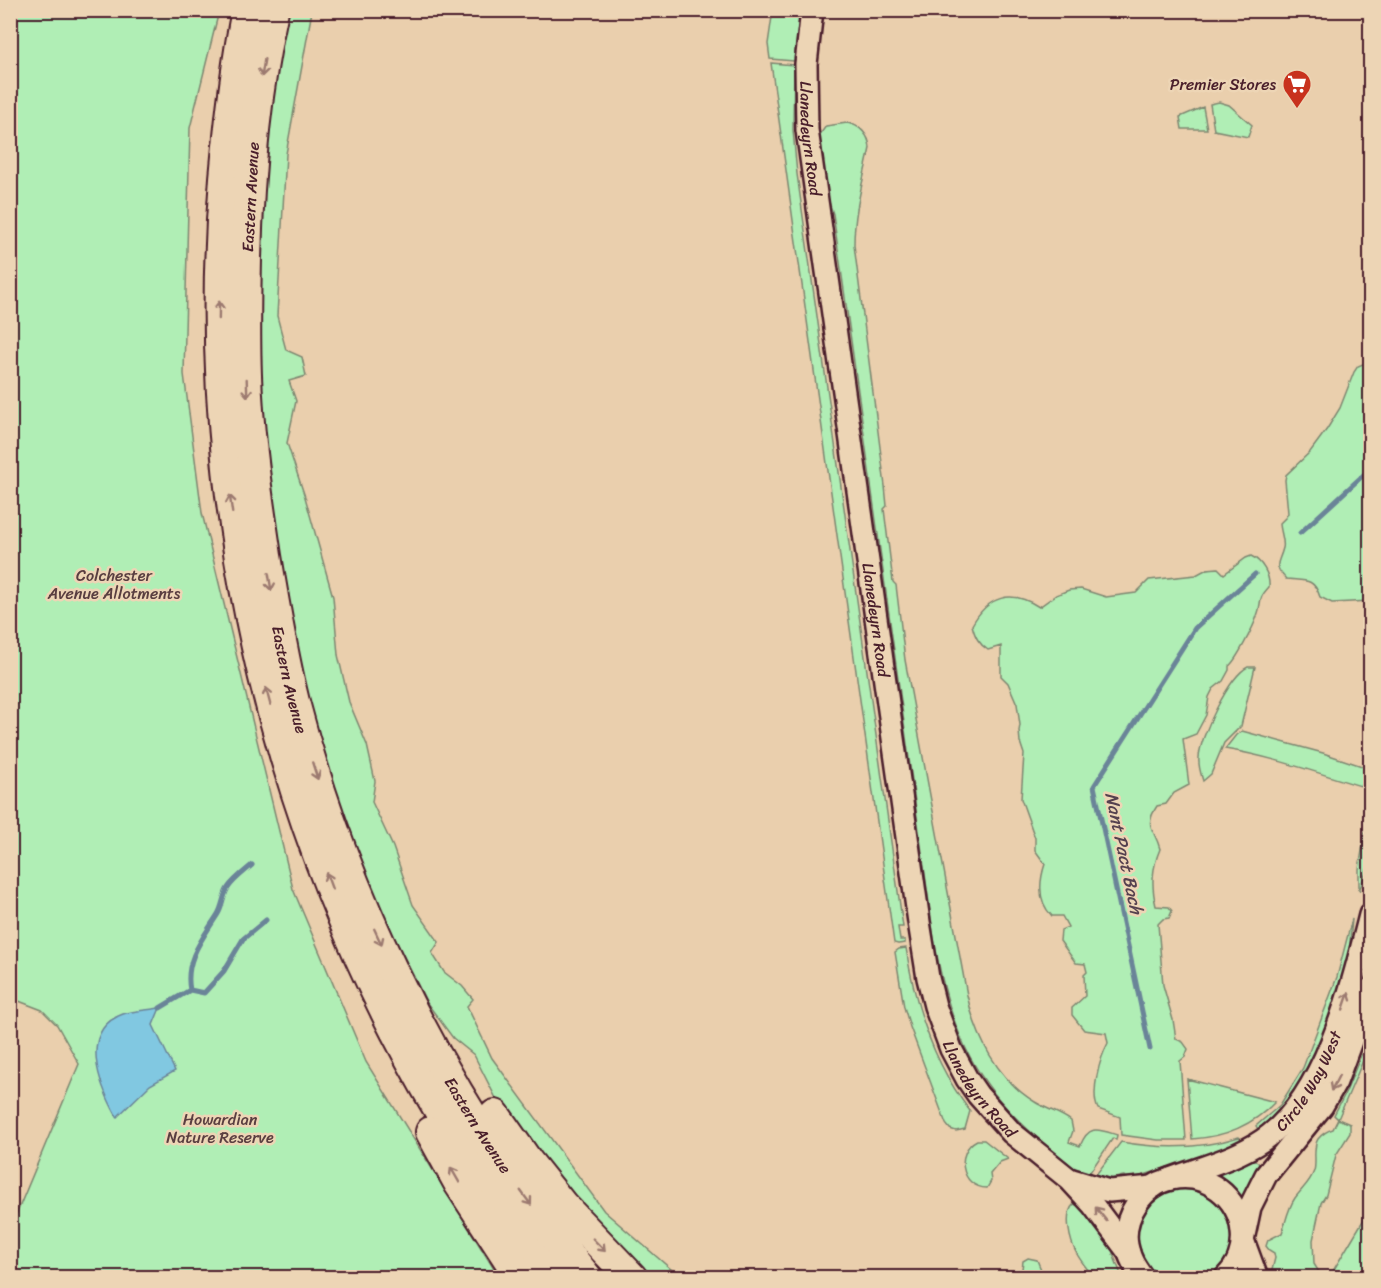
<svg xmlns="http://www.w3.org/2000/svg" width="1381" height="1288" font-family="Sriracha,sans-serif">
<rect width="100%" height="100%" fill="#eacfad"/>
<filter id="ink" filterUnits="userSpaceOnUse"><feTurbulence type="fractalNoise" baseFrequency=".0167" numOctaves="2"/><feDisplacementMap in="SourceGraphic" scale="12" xChannelSelector="R" yChannelSelector="G"/><feConvolveMatrix kernelMatrix="1 2 1 2 8 2 1 2 1" color-interpolation-filters="sRGB"/></filter>
<g filter="url(#ink)">
<path fill="#b0eeb5" stroke="#7d8670" stroke-width="1.5" d="M 773,10 L 800,11 L 794,61 L 770,59 L 768,44 Z
M 10,11 L 219,11 L 190,128 L 184,374 L 202,513 L 293,889 L 366,1062 L 499,1277 L 11,1277 L 11,1227 L 79,1064 L 57,1025 L 42,1010 L 11,998 Z
M 286,11 L 312,11 L 286,154 L 277,316 L 286,350 L 302,357 L 306,376 L 289,381 L 296,401 L 287,443 L 305,497 L 333,597 L 338,655 L 349,702 L 367,745 L 375,781 L 372,802 L 393,847 L 413,905 L 439,942 L 432,953 L 444,972 L 462,986 L 473,999 L 467,1006 L 492,1058 L 604,1211 L 680,1277 L 644,1277 L 589,1221 L 566,1184 L 540,1169 L 505,1116 L 474,1055 L 453,1038 L 427,1003 L 366,880 L 336,793 L 288,632 L 263,442 L 256,294 L 269,109 Z
M 771,63 L 794,65 L 793,130 L 797,174 L 903,927 L 898,927 L 900,940 L 905,940 L 905,943 L 898,944 L 894,943 Z
M 1219,102 L 1229,105 L 1252,125 L 1248,137 L 1214,130 L 1210,104 Z
M 1203,107 L 1207,129 L 1182,129 L 1180,117 Z
M 847,123 C 860,125 869,135 870,148 C 863,182 854,210 854,245 L 885,486 L 887,506 L 884,509 L 893,582 L 896,585 L 905,660 L 967,995 C 976,1037 997,1079 1035,1102 C 1046,1109 1061,1113 1071,1121 L 1073,1131 L 1069,1142 L 1080,1146 C 1089,1124 1098,1129 1117,1135 L 1116,1140 L 1113,1138 L 1090,1172 L 1095,1176 L 1121,1142 C 1160,1149 1201,1149 1239,1137 L 1244,1141 L 1211,1154 L 1128,1180 L 1124,1176 C 1117,1177 1108,1181 1101,1181 C 1083,1179 1065,1160 1051,1149 C 975,1089 950,1033 934,939 L 844,290 L 833,214 L 825,190 L 819,143 L 819,136 L 826,126 Z
M 1370,361 L 1370,601 L 1332,603 L 1320,597 C 1314,577 1304,581 1286,579 C 1272,564 1279,564 1283,548 C 1285,541 1280,531 1280,523 L 1286,517 L 1288,513 L 1285,480 L 1286,475 L 1310,452 L 1327,429 L 1340,408 L 1354,372 L 1358,366 Z
M 1251,556 C 1262,561 1270,575 1269,587 C 1256,601 1263,601 1257,616 C 1254,626 1236,661 1229,666 L 1229,670 L 1223,681 L 1213,689 L 1209,697 L 1206,715 L 1196,734 L 1183,739 L 1189,785 L 1174,793 L 1166,804 L 1157,806 C 1143,827 1155,829 1160,849 C 1152,868 1151,885 1156,906 L 1169,907 L 1172,911 L 1169,918 L 1163,919 L 1158,924 L 1163,985 L 1173,1020 L 1176,1039 L 1183,1042 L 1188,1049 L 1185,1057 L 1180,1061 L 1186,1140 L 1158,1140 L 1121,1135 L 1120,1117 L 1098,1109 C 1090,1093 1100,1058 1108,1043 L 1106,1033 L 1084,1030 L 1072,1015 L 1072,1008 L 1085,996 L 1084,975 L 1087,972 L 1085,964 L 1076,963 L 1060,941 L 1061,930 L 1068,927 L 1062,916 L 1052,916 C 1038,902 1039,882 1045,864 L 1035,850 L 1035,838 L 1021,799 L 1024,754 L 1020,742 L 1019,731 L 1020,725 L 1017,704 L 1008,683 L 1001,676 L 1001,646 L 988,650 C 979,644 975,637 972,625 C 988,596 1011,589 1039,607 L 1056,595 L 1069,590 L 1081,589 L 1106,597 L 1136,593 L 1149,580 L 1196,575 L 1207,569 L 1218,568 L 1224,574 L 1246,558 Z
M 1248,667 L 1255,667 L 1241,726 L 1224,743 L 1211,774 L 1203,781 C 1201,774 1198,766 1199,758 C 1199,738 1230,675 1248,667 Z
M 1242,731 L 1323,753 L 1368,768 L 1364,787 C 1317,773 1274,757 1225,749 L 1236,735 Z
M 1370,801 L 1370,862 L 1359,891 L 1359,869 Z
M 1352,919 L 1348,964 L 1315,1058 L 1294,1097 L 1260,1132 L 1256,1126 L 1280,1105 L 1303,1068 L 1337,977 Z
M 906,948 C 915,1007 933,1063 970,1111 L 965,1129 L 956,1131 L 950,1129 L 946,1124 L 910,1027 L 904,1007 L 895,952 L 899,949 Z
M 1370,1033 L 1370,1044 L 1338,1119 L 1350,1124 L 1350,1133 L 1336,1155 L 1326,1195 L 1321,1203 L 1313,1240 L 1314,1264 L 1322,1277 L 1273,1277 L 1271,1274 L 1275,1258 L 1274,1253 L 1269,1250 L 1266,1246 L 1268,1240 L 1282,1233 C 1286,1221 1288,1208 1295,1198 C 1302,1188 1310,1183 1314,1171 C 1317,1161 1312,1148 1318,1139 C 1322,1134 1326,1131 1333,1129 L 1338,1119 L 1334,1115 L 1346,1092 Z
M 1187,1079 L 1275,1102 C 1252,1126 1225,1137 1192,1139 Z
M 977,1140 L 984,1140 L 1008,1159 L 1000,1162 L 990,1174 L 991,1181 L 987,1188 C 960,1188 955,1151 977,1140 Z
M 1251,1157 L 1262,1166 L 1243,1202 L 1231,1187 L 1208,1173 Z
M 1182,1186 C 1192,1187 1204,1188 1213,1195 C 1216,1197 1218,1202 1221,1206 C 1233,1224 1240,1241 1226,1261 C 1213,1280 1208,1277 1187,1277 C 1179,1277 1167,1280 1159,1277 C 1152,1275 1147,1267 1143,1261 C 1130,1243 1135,1213 1152,1198 C 1161,1191 1171,1189 1182,1186 Z
M 1074,1204 L 1081,1207 L 1114,1247 L 1113,1254 L 1122,1277 L 1093,1277 C 1088,1269 1081,1262 1077,1254 C 1070,1242 1063,1214 1074,1204 Z
M 1370,1209 L 1370,1277 L 1338,1277 L 1333,1271 Z
M 1028,1258 L 1037,1260 L 1042,1272 L 1052,1277 L 1021,1277 L 1023,1261 Z"/>
<path fill="#81c8e1" stroke="#6b8498" stroke-width="1.5" d="M 160,1008 L 153,1025 L 175,1071 L 150,1085 L 117,1117 C 100,1086 77,1031 123,1014 C 134,1010 149,1010 160,1008 Z"/>
<g fill="none" stroke-linecap="round" stroke-linejoin="round">
<path stroke="#6b8498" stroke-width="5" d="M 1300,533 L 1370,469
M 190,990 L 204,993 L 224,971 L 243,939 L 266,920
M 160,1008 L 190,990 C 184,960 203,938 218,914 C 223,906 223,895 228,888 C 234,879 244,872 252,865
M 1150,1049 L 1094,786 L 1195,628 L 1255,574"/>
<g stroke="#4a1f2b" stroke-width="26">
<g id="minor">
<path id="s1" d="M 812,10 L 806,64 L 807,130 L 919,922 L 928,978 L 935,1006 L 951,1049 L 967,1079 L 978,1095 L 1012,1133 L 1069,1179 L 1093,1205 L 1129,1253"/>
<path d="M 1069,1179 L 1109,1191 L 1153,1187"/>
<path id="s2" d="M 1170,1179 C 1202,1167 1235,1159 1263,1140 C 1326,1097 1352,986 1370,915"/>
<path d="M 1143,1278 C 1135,1267 1129,1258 1127,1245 C 1122,1217 1143,1185 1171,1179 C 1206,1171 1239,1197 1242,1232 C 1244,1249 1238,1266 1225,1278"/>
<path d="M 1257,1278 L 1243,1240 L 1250,1207 L 1266,1175 L 1322,1106 L 1336,1082 L 1370,989"/>
</g>
</g>
<g stroke="#4a1f2b" stroke-width="34">
<g id="highway">
<path d="M 247,10 C 236,66 230,122 225,178 C 192,569 311,969 554,1278"/>
<path id="s3" d="M 273,10 C 255,92 248,176 246,259 C 245,304 244,350 247,395 C 250,449 258,502 266,556 C 274,605 282,654 294,702 C 348,911 451,1111 587,1278"/>
<path d="M 495,1115 L 528,1162 L 563,1206 L 632,1278"/>
<path d="M 431,1132 L 459,1183 L 521,1278"/>
</g>
</g>
<use href="#minor" stroke="#edd5b5" stroke-width="21"/>
<use href="#highway" stroke="#edd5b5" stroke-width="30"/>
</g>
<defs><path id="oneway-shaft" d="M-6 0H5M1.5-3L5.5 0L1.5 3" fill="none" stroke-width="1.6" stroke-linecap="round" stroke-linejoin="round" transform="scale(1.5)"/></defs>
<g stroke="#9c7a70">
<use href="#oneway-shaft" transform="translate(263 68) rotate(99)"/>
<use href="#oneway-shaft" transform="translate(219 310) rotate(-89)"/>
<use href="#oneway-shaft" transform="translate(247 388) rotate(88)"/>
<use href="#oneway-shaft" transform="translate(231 504) rotate(-98)"/>
<use href="#oneway-shaft" transform="translate(270 582) rotate(81)"/>
<use href="#oneway-shaft" transform="translate(268 696) rotate(-105)"/>
<use href="#oneway-shaft" transform="translate(315 771) rotate(72)"/>
<use href="#oneway-shaft" transform="translate(329 881) rotate(-110)"/>
<use href="#oneway-shaft" transform="translate(378 937) rotate(65)"/>
<use href="#oneway-shaft" transform="translate(1346 1001) rotate(-71)"/>
<use href="#oneway-shaft" transform="translate(1335 1083) rotate(117)"/>
<use href="#oneway-shaft" transform="translate(455 1175) rotate(-120)"/>
<use href="#oneway-shaft" transform="translate(526 1198) rotate(54)"/>
<use href="#oneway-shaft" transform="translate(1101 1214) rotate(-129)"/>
<use href="#oneway-shaft" transform="translate(599 1245) rotate(46)"/>
</g>
</g>
<defs>
<g id="supermarket-pin" transform="scale(1.5)"><path d="M0 17L-7.5 6A9.5 9.5 0 1 1 7.5 6Z" fill="#c8321e" stroke="#edd5b5"/><path d="M-6-5.5h2.5l.6 2H6L4.5 2H-2.5L-4.4-4H-6ZM-1.5 3.2a1.3 1.3 0 1 0 .1 0ZM3 3.2a1.3 1.3 0 1 0 .1 0Z" fill="#fff"/></g>
</defs>
<g fill-rule="evenodd">
<use href="#supermarket-pin" x="1297" y="84"/>
</g>
<g text-anchor="middle" stroke-width="5" stroke-linejoin="round" paint-order="stroke">
<g font-size="16" fill="#4a1f2b" stroke="#edd5b5" text-anchor="end">
<text x="1276" y="90">Premier Stores</text>
</g>
<g font-size="16" fill="#4a1f2b" stroke="#edd5b5">
<text dy="6" stroke="none"><textPath href="#s1" startOffset="129">Llanedeyrn Road</textPath></text>
<text transform="translate(250 197) rotate(-87)" y="6">Eastern Avenue</text>
<text dy="6" stroke="none"><textPath href="#s1" startOffset="615">Llanedeyrn Road</textPath></text>
<text dy="6" stroke="none"><textPath href="#s3" startOffset="675">Eastern Avenue</textPath></text>
<text dy="6" stroke="none"><textPath href="#s2" startOffset="177">Circle Way West</textPath></text>
<text dy="6" stroke="none"><textPath href="#s1" startOffset="1101">Llanedeyrn Road</textPath></text>
<text dy="6" stroke="none"><textPath href="#s3" startOffset="1161">Eastern Avenue</textPath></text>
</g>
<g font-size="16" fill="#593e40" stroke="#edd5b5">
<text x="114" y="581">Colchester<tspan x="114" dy="18">Avenue Allotments</tspan></text>
<text x="220" y="1125">Howardian<tspan x="220" dy="18">Nature Reserve</tspan></text>
</g>
<g font-size="18" font-style="italic" fill="#55414f" stroke="#edd5b5">
<text transform="translate(1124 853) rotate(78)" y="6">Nant Pact Bach</text>
</g>
</g>
<rect width="1381" height="1288" fill="none" stroke="#edd5b5" stroke-width="36"/>
<rect x="18" y="18" width="1345" height="1252" fill="none" stroke="#4a1f2b" stroke-width="2" filter="url(#ink)"/>
</svg>
